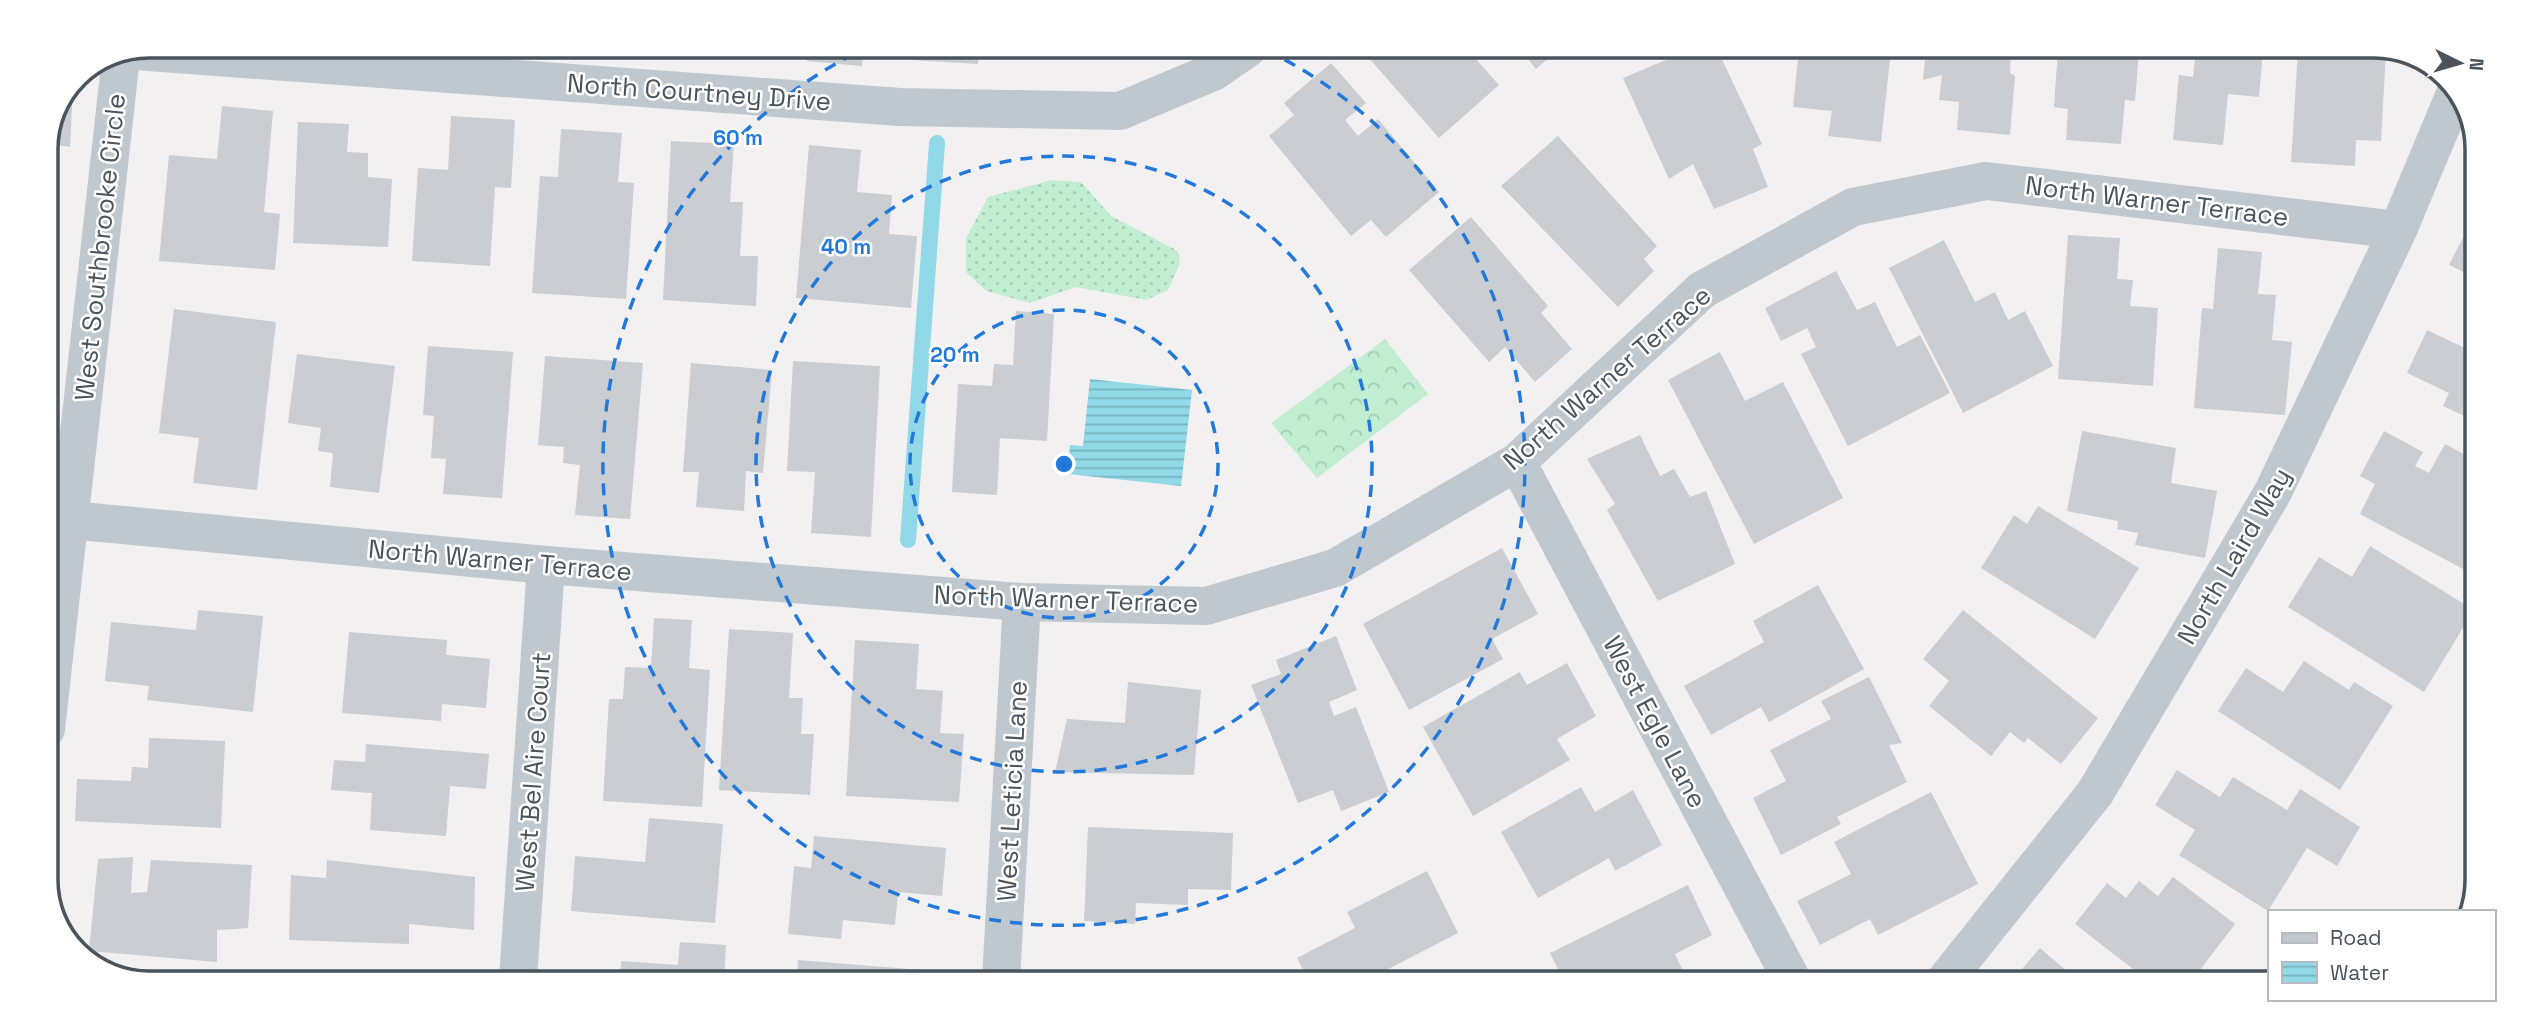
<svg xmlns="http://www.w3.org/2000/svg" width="2523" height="1029" font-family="'Space Grotesk',sans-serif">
<defs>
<pattern id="grass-dots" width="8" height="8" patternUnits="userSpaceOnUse" patternTransform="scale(1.75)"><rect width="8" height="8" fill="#c1edd1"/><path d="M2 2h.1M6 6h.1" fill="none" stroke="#a7cdb6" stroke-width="1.8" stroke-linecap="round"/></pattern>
<pattern id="forest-crowns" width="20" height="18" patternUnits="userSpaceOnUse" patternTransform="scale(1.75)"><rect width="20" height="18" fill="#c1edd1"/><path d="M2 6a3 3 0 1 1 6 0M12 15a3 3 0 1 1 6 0" fill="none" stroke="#a7cdb6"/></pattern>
<pattern id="water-rules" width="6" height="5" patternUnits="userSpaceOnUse" patternTransform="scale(1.75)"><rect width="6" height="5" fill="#91d9e8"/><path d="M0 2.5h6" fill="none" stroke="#78b3bf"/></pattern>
</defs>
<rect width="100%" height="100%" fill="#f2f0f0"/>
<path fill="url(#grass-dots)" d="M 1052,180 L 1081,182 L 1111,216 L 1178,251 L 1180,263 L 1168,290 L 1146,300 L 1076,287 L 1030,303 L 986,291 L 966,272 L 966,238 L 988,197 Z"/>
<path fill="url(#forest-crowns)" d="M 1385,339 L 1428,394 L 1317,478 L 1271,423 Z"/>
<path fill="url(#water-rules)" d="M 1090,379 L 1192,390 L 1181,486 L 1068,474 L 1070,445 L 1083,446 Z"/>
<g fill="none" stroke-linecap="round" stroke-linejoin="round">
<path stroke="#91d9e8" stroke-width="16" d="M 908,540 L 937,143"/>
</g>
<path fill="#cacdd2" d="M 704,47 L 735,47 L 735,52 L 704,49 Z
M 808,47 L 864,47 L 862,66 L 807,61 Z
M 912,47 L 979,48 L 978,64 L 911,60 Z
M 1361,49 L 1467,49 L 1499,85 L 1439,138 Z
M 1520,49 L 1559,49 L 1536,69 Z
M 1692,49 L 1717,49 L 1762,144 L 1753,149 L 1768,187 L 1714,209 L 1693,164 L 1669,179 L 1623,78 Z
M 1799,50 L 1891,50 L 1881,142 L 1828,136 L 1832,111 L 1793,107 Z
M 1926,50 L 2011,50 L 2010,73 L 2015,76 L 2010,135 L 1957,130 L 1959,102 L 1939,100 L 1942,75 L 1923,80 Z
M 2058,50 L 2139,50 L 2135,101 L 2125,100 L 2121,144 L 2066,140 L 2068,109 L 2054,107 Z
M 2196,51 L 2263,51 L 2259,97 L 2228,94 L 2223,145 L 2173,140 L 2179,75 L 2193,77 Z
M 2298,51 L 2386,51 L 2381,141 L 2356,140 L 2355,166 L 2291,162 Z
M 1331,63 L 1366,103 L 1345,120 L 1358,136 L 1378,119 L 1439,192 L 1386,237 L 1371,220 L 1351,236 L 1269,136 L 1294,115 L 1284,103 Z
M 71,87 L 73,87 L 70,147 L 46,143 Z
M 222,106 L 273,111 L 264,212 L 280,214 L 275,270 L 159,261 L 169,155 L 217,159 Z
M 451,116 L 515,120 L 511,188 L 495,187 L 490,266 L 412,261 L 418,168 L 448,170 Z
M 298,122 L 349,124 L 347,152 L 368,153 L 368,177 L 392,179 L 388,247 L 293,243 Z
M 561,129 L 622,133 L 618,182 L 634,183 L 626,299 L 532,293 L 540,176 L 558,177 Z
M 1558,136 L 1657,246 L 1644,259 L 1654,271 L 1618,307 L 1501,186 Z
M 671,141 L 734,144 L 730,202 L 743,202 L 740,256 L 758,256 L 756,306 L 663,300 Z
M 809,145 L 861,150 L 857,192 L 892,195 L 889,234 L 917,236 L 911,308 L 796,298 Z
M 1471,217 L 1548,306 L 1541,313 L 1572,349 L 1535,382 L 1505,347 L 1489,362 L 1409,270 Z
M 2471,222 L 2477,225 L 2476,278 L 2449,265 Z
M 46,223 L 58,224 L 52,280 L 46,279 Z
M 2068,235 L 2120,238 L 2117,279 L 2133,280 L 2130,306 L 2158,308 L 2153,386 L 2058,379 Z
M 1944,240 L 1975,302 L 1995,292 L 2008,320 L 2025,311 L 2053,366 L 1963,413 L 1889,268 Z
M 2218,248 L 2262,252 L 2258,294 L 2276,295 L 2272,340 L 2292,342 L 2285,415 L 2194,408 L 2202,308 L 2213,309 Z
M 1836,271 L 1857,310 L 1875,302 L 1897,347 L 1920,335 L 1950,393 L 1848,446 L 1801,354 L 1816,347 L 1807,328 L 1781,341 L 1765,308 Z
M 174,309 L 276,322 L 257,490 L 193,483 L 199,438 L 159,433 Z
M 1016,311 L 1054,314 L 1047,441 L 1000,438 L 997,495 L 952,492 L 958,384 L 992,386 L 994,364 L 1013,365 Z
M 2427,330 L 2465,348 L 2468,339 L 2476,343 L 2475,421 L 2443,406 L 2449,393 L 2407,373 Z
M 428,346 L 513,352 L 502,498 L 443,494 L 446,459 L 431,458 L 434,416 L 423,415 Z
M 1720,352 L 1745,401 L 1783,382 L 1843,498 L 1754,544 L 1668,380 Z
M 297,354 L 395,366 L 379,493 L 330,487 L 333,453 L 318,451 L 321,428 L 288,423 Z
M 545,356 L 643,363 L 630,519 L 575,515 L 580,465 L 563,463 L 564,447 L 538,445 Z
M 793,361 L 880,366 L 871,537 L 811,533 L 815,472 L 787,471 Z
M 691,363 L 772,370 L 763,473 L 746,471 L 744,511 L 696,507 L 699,472 L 683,472 Z
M 2082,431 L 2176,448 L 2171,483 L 2217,491 L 2205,558 L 2135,545 L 2138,533 L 2117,529 L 2118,521 L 2067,511 Z
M 2384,431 L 2423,452 L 2415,466 L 2429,473 L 2445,444 L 2475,460 L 2474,548 L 2463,569 L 2360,514 L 2375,484 L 2360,476 Z
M 1640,435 L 1660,476 L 1674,469 L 1690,497 L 1706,491 L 1735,564 L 1658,601 L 1607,510 L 1615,504 L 1587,459 Z
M 2038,506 L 2139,568 L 2095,639 L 1981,568 L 2014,515 L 2027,524 Z
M 2370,546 L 2474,610 L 2424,692 L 2288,607 L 2319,557 L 2352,577 Z
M 1502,548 L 1538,614 L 1492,639 L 1503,659 L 1409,710 L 1363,624 Z
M 1818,585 L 1864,669 L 1769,722 L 1761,707 L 1711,735 L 1684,686 L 1764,642 L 1753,621 Z
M 198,610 L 263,616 L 253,712 L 147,700 L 149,686 L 105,681 L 111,622 L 196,630 Z
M 1963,610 L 2098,718 L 2061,764 L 2028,738 L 2024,743 L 2010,732 L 1991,756 L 1929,706 L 1949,681 L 1923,659 Z
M 654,618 L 692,620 L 689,668 L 710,670 L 702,807 L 603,801 L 609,699 L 623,699 L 625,667 L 651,668 Z
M 729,629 L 793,633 L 789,698 L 803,698 L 801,734 L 814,734 L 810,795 L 719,790 Z
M 349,632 L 447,640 L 446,655 L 490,659 L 486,708 L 442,704 L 441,721 L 342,713 Z
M 1336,636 L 1357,690 L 1329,702 L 1334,716 L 1356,707 L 1389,792 L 1341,811 L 1333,790 L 1298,803 L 1251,685 L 1281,674 L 1276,660 Z
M 855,640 L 919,644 L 916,689 L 943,691 L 940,733 L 964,734 L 959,802 L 846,796 Z
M 2304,661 L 2349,690 L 2354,682 L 2393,706 L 2340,790 L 2218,711 L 2246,668 L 2283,692 Z
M 1567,663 L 1596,716 L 1557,739 L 1570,760 L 1473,816 L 1423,727 L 1520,672 L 1527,685 Z
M 1869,677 L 1902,743 L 1889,745 L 1907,782 L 1837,817 L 1841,824 L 1781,855 L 1753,798 L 1786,781 L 1770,750 L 1831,719 L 1821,701 Z
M 1128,682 L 1201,690 L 1194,775 L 1055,772 L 1067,719 L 1125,723 Z
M 149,738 L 225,741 L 221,828 L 75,821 L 77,779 L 131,781 L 132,767 L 148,768 Z
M 366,744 L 489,754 L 486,789 L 450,786 L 446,836 L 370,830 L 372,793 L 331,790 L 334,760 L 365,762 Z
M 2177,770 L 2220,797 L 2233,777 L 2287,810 L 2300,789 L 2360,827 L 2337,866 L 2307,848 L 2268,911 L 2179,855 L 2195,830 L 2155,805 Z
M 1581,787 L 1595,812 L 1633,790 L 1662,845 L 1615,871 L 1609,858 L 1538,898 L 1501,832 Z
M 1931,792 L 1978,884 L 1878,935 L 1870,919 L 1820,945 L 1797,901 L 1851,874 L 1834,842 Z
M 649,818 L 723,824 L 715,923 L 571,911 L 575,856 L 645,862 Z
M 1088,827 L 1233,833 L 1231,890 L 1188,889 L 1188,905 L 1136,903 L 1135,924 L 1084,921 Z
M 814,836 L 946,848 L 942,896 L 898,892 L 895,925 L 843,920 L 841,939 L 788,934 L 794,866 L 811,868 Z
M 133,857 L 131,893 L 147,892 L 151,860 L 252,865 L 248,928 L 217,930 L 217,962 L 89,951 L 98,859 Z
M 327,860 L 475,877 L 474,930 L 409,924 L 409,944 L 289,940 L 291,875 L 326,878 Z
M 1427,871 L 1458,933 L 1365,981 L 1309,981 L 1297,958 L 1355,928 L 1347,912 Z
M 2173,877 L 2235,924 L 2190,983 L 2151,983 L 2075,924 L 2107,883 L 2126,898 L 2139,881 L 2158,896 Z
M 1688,885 L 1712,935 L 1675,954 L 1682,969 L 1656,982 L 1564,981 L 1550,953 Z
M 680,942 L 726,945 L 724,979 L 620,979 L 621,961 L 678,965 Z
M 2040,948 L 2081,983 L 2010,983 Z
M 798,960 L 946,972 L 946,980 L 797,980 Z
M 1470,970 L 1478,981 L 1456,981 Z"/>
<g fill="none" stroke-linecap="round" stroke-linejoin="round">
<path stroke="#bfc8ce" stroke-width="38" d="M 135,51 L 900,107 L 1120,111 L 1213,72 L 1248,48
M 1517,462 L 1793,982
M 70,520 L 546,565 L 1022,602 L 1206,606 L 1335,568 L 1517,462 L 1702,290 L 1853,207 L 1986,181 L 2398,230
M 46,729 L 121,57
M 518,979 L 546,565
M 1001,980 L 1022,602
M 1944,982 L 2095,793 L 2273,492 L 2398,230 L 2457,89"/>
</g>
<g fill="none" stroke="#2379da" stroke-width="3.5" stroke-dasharray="12 9">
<circle cx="1064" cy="464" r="154"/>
<circle cx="1064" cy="464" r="308"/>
<path d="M1266 50A461 461 0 1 1 866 48"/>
</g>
<g text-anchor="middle" stroke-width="5" stroke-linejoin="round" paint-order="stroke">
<g font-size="26" fill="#49545d" stroke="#fff">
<text transform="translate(699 92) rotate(4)" y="9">North Courtney Drive</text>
<text transform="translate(2157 201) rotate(7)" y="9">North Warner Terrace</text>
<text transform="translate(100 247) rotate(-84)" y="9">West Southbrooke Circle</text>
<text transform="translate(1607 378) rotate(-41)" y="9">North Warner Terrace</text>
<text transform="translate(2234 556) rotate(-60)" y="9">North Laird Way</text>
<text transform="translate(500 560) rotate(5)" y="9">North Warner Terrace</text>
<text transform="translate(1066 599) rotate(2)" y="9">North Warner Terrace</text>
<text transform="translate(1655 722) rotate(62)" y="9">West Egle Lane</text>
<text transform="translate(533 772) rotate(-86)" y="9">West Bel Aire Court</text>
<text transform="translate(1012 791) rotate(-87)" y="9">West Leticia Lane</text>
</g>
</g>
<path d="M0 0H2523V1029H0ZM149 58H2374A91 91 0 0 1 2465 149V880A91 91 0 0 1 2374 971H149A91 91 0 0 1 58 880V149A91 91 0 0 1 149 58Z" fill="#fff" fill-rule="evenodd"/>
<path fill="none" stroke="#49545d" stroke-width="3.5" d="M149 58H2374A91 91 0 0 1 2465 149V880A91 91 0 0 1 2374 971H149A91 91 0 0 1 58 880V149A91 91 0 0 1 149 58Z"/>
<circle cx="1064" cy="464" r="10" fill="#2379da" stroke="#fff" stroke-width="3.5"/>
<g font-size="21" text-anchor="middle" font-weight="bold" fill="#2379da" stroke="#fff" stroke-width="5" stroke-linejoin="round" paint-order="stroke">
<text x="738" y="145">60 m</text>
<text x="846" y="254">40 m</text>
<text x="955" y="362">20 m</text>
</g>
<rect x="2268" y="910" width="228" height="91" fill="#ffffff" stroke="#b6bbbe" stroke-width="2"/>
<rect x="2282" y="933" width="35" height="10" fill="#bfc8ce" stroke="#b6bbbe" stroke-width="2"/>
<text x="2330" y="945" font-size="21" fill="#49545d">Road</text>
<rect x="2282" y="962" width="35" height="21" fill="url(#water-rules)" stroke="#b6bbbe" stroke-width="2"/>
<text x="2330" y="980" font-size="21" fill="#49545d">Water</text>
<g transform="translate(2460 63) rotate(95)" stroke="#ffffff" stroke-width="5" paint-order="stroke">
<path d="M0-5L12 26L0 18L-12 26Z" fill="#49545d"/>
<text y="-10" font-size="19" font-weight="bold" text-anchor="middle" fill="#49545d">N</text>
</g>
</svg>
